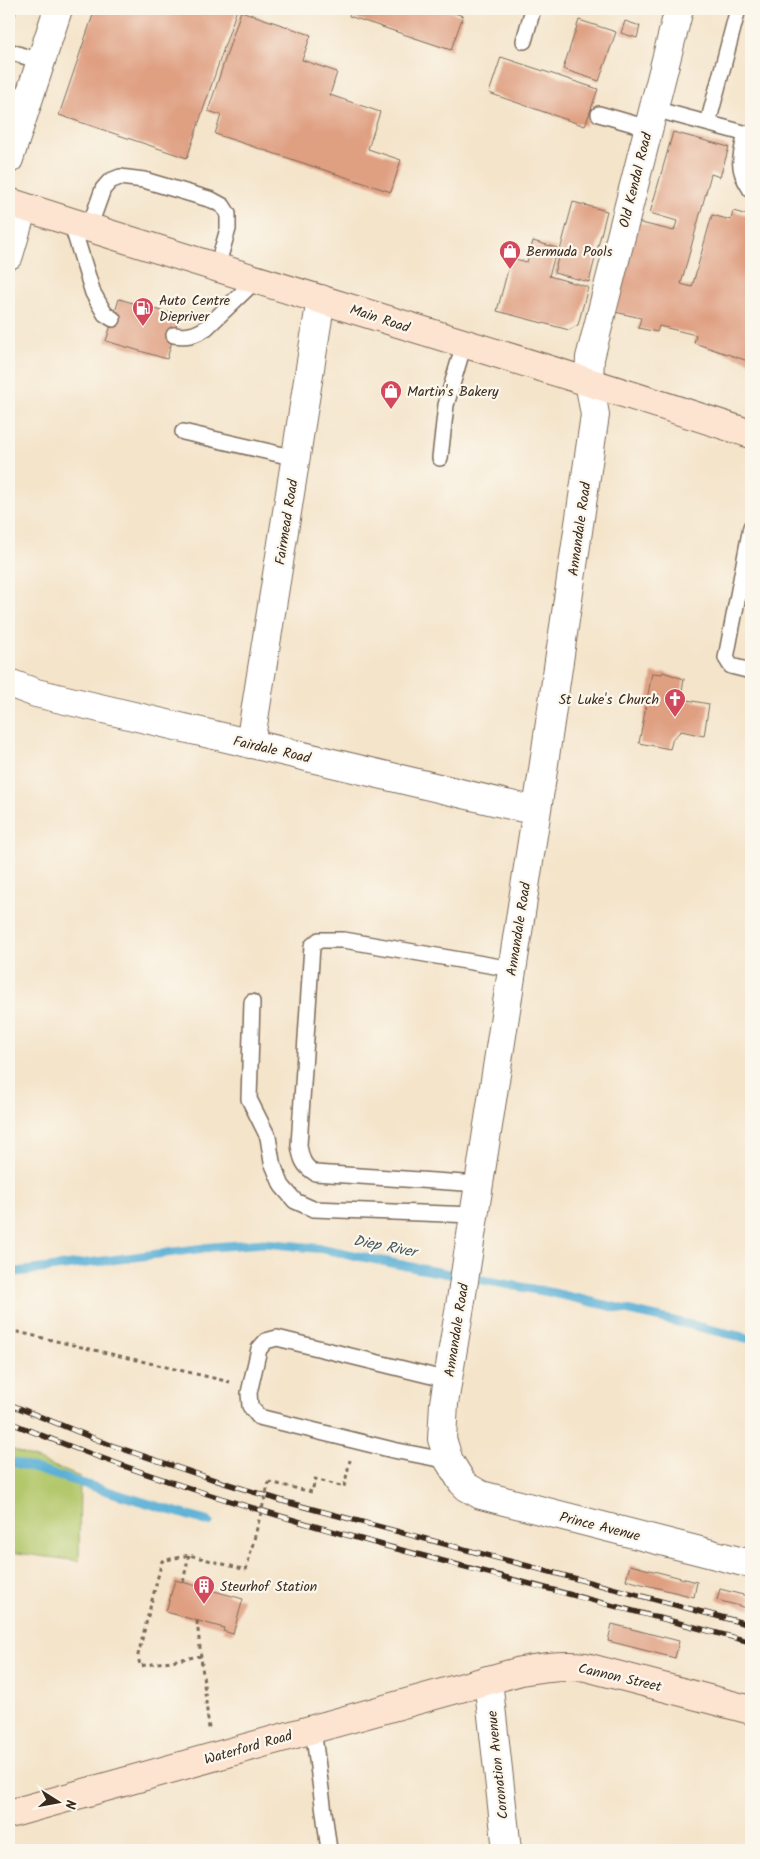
<svg xmlns="http://www.w3.org/2000/svg" width="760" height="1859" font-family="Kalam,sans-serif">
<rect width="100%" height="100%" fill="#fbf7ec"/>
<filter id="ink" filterUnits="userSpaceOnUse"><feTurbulence type="fractalNoise" baseFrequency=".02" numOctaves="2"/><feDisplacementMap in="SourceGraphic" scale="10" xChannelSelector="R" yChannelSelector="G"/><feConvolveMatrix kernelMatrix="1 2 1 2 8 2 1 2 1" color-interpolation-filters="sRGB"/></filter>
<filter id="wash" filterUnits="userSpaceOnUse"><feTurbulence type="fractalNoise" baseFrequency=".0096" numOctaves="4" result="noise"/><feDisplacementMap in="SourceGraphic" scale="20" xChannelSelector="R" yChannelSelector="G"/><feGaussianBlur stdDeviation="1.12" result="paint"/><feColorMatrix in="noise" values="0 0 0 0 0 0 0 0 0 0 0 0 0 0 0 0 0 1.4 0 .05"/><feComposite in="paint" operator="in"/></filter>
<g filter="url(#wash)">
<rect width="100%" height="100%" fill="#f4e4ca"/>
<path fill="#b3c86c" stroke="#777945" d="M 9,1448 L 80,1477 L 79,1561 L 9,1552 Z"/>
<g fill="none" stroke-linecap="round" stroke-linejoin="round">
<path stroke="#59afd5" stroke-width="9" d="M 9,1273 L 213,1247 L 265,1243 L 324,1249 L 416,1268 L 549,1292 L 751,1339
M 9,1461 L 209,1522"/>
</g>
<g id="blocks">
<path fill="#df9f81" d="M 9,9 L 17,9 L 9,33 Z
M 95,9 L 237,9 L 187,158 L 59,115 Z
M 351,9 L 443,9 L 463,16 L 451,50 L 349,16 Z
M 241,11 L 311,35 L 302,60 L 337,72 L 330,95 L 380,112 L 368,149 L 401,160 L 391,192 L 215,134 L 221,115 L 208,111 Z
M 579,20 L 616,32 L 599,81 L 563,69 Z
M 625,21 L 640,26 L 637,38 L 621,33 Z
M 501,57 L 598,89 L 585,126 L 489,93 Z
M 673,132 L 729,147 L 720,177 L 711,174 L 681,284 L 692,287 L 712,215 L 731,220 L 733,211 L 751,216 L 751,362 L 694,343 L 696,335 L 659,326 L 657,332 L 638,328 L 641,318 L 615,312 L 637,222 L 674,231 L 677,221 L 650,213 Z
M 573,202 L 607,211 L 589,282 L 554,273 Z
M 533,241 L 557,248 L 549,276 L 588,287 L 578,325 L 569,330 L 497,311 L 511,258 L 527,262 Z
M 119,299 L 179,316 L 167,359 L 106,341 Z
M 663,672 L 684,679 L 682,691 L 687,700 L 709,704 L 704,736 L 681,731 L 673,738 L 670,749 L 639,743 L 652,673 L 662,674 Z
M 630,1565 L 697,1582 L 694,1597 L 626,1580 Z
M 175,1580 L 243,1599 L 233,1634 L 223,1631 L 224,1628 L 166,1612 Z
M 720,1589 L 751,1597 L 751,1609 L 717,1600 Z
M 612,1624 L 679,1641 L 675,1658 L 608,1641 Z"/>
</g>
</g>
<g filter="url(#ink)">
<use href="#blocks" fill-opacity="0" stroke="#7c6b5a" stroke-width="1"/>
<g fill="none" stroke-linecap="round" stroke-linejoin="round">
<g stroke="#7c6b5a" stroke-width="18">
<path id="lane" d="M 524,41 L 533,9
M 9,51 L 41,62
M 654,109 L 751,135
M 599,114 L 648,128
M 708,123 L 738,9
M 746,134 C 740,158 736,168 751,190
M 71,222 L 93,293 L 105,314 L 113,319
M 89,228 L 103,189 L 110,181 L 120,177 L 144,180 L 212,200 L 223,206 L 228,214 L 228,229 L 217,267
M 174,335 C 187,337 195,335 206,328 L 257,279
M 183,432 L 296,458
M 440,458 L 446,405 L 464,344
M 751,527 L 726,658 L 731,666 L 751,671
M 252,1002 L 249,1099 L 268,1137 L 272,1162 L 282,1186 L 295,1201 L 313,1209 L 474,1215
M 479,1184 L 315,1173 C 303,1166 301,1158 299,1145 L 312,946 L 319,940 L 344,940 L 512,969
M 448,1380 L 277,1338 L 266,1341 L 259,1349 L 249,1393 L 250,1406 L 259,1417 L 393,1450 L 449,1461
M 313,1729 L 329,1850"/>
</g>
<g stroke="#7c6b5a" stroke-width="30">
<path id="street" d="M 679,9 L 590,358 L 589,381 L 595,415 L 542,777 L 461,1300 L 444,1403 L 442,1439 L 449,1461 L 462,1482 L 467,1487 L 481,1495 L 751,1564
M 9,159 L 58,9
M 9,255 L 23,207
M 9,683 L 36,693 L 536,811
M 250,744 L 321,299
M 488,1680 L 507,1850"/>
</g>
<g stroke="#7c6b5a" stroke-width="30">
<path id="secondary" d="M 9,202 C 256,282 505,353 751,434
M 9,1814 L 521,1671 C 542,1667 564,1664 586,1667 L 751,1710"/>
</g>
<path stroke="#7c6b5a" stroke-width="3" stroke-dasharray="4 4" stroke-linecap="butt" d="M 9,1330 L 230,1382
M 269,1482 L 312,1492 L 315,1479 L 344,1487 L 350,1460
M 183,1582 L 189,1555
M 197,1621 L 209,1729
M 201,1656 L 140,1666 L 138,1655 L 162,1561 L 189,1555 L 246,1570"/>
<use href="#lane" stroke="#fff" stroke-width="15"/>
<use href="#street" stroke="#fff" stroke-width="28"/>
<use href="#secondary" stroke="#fde4d1" stroke-width="28"/>
<g stroke="#3b2a1e" stroke-width="5.5">
<path id="rail" d="M 9,1404 L 108,1444 L 215,1480 L 286,1502 L 751,1625
M 9,1422 C 131,1473 258,1511 386,1546 C 507,1579 629,1610 751,1642"/>
</g>
<use href="#rail" stroke="#fbf7ec" stroke-width="4" stroke-dasharray="11" stroke-linecap="butt"/>
<path stroke="#7c6b5a" stroke-width="3" stroke-dasharray="4 4" stroke-linecap="butt" d="M 246,1570 L 269,1482"/>
</g>
</g>
<defs>
<g id="shop-pin" transform="scale(1.125)"><path d="M0 17L-7.5 6A9.5 9.5 0 1 1 7.5 6Z" fill="#d1495b" stroke="#fbf7ec"/><path d="M-5-2.5h2.3a2.7 3.5 0 0 1 5.4 0H5L5.5 6h-11ZM-1.5-2.5h3a1.5 2.3 0 0 0-3 0Z" fill="#fff"/></g>
<g id="fuel-pin" transform="scale(1.125)"><path d="M0 17L-7.5 6A9.5 9.5 0 1 1 7.5 6Z" fill="#d1495b" stroke="#fbf7ec"/><path d="M-5.5-6h7V0h2V4h1.3V-2.5L3-4.5l.8-.8L6-3V5H2.5V1h-1V6h-7ZM-4.2-4.7v3.2H.2V-4.7Z" fill="#fff"/></g>
<g id="church-pin" transform="scale(1.125)"><path d="M0 17L-7.5 6A9.5 9.5 0 1 1 7.5 6Z" fill="#d1495b" stroke="#fbf7ec"/><path d="M-1.2-6h2.4v3.5h3.3v2.4h-3.3V6h-2.4V-.1h-3.3v-2.4h3.3Z" fill="#fff"/></g>
<g id="building-pin" transform="scale(1.125)"><path d="M0 17L-7.5 6A9.5 9.5 0 1 1 7.5 6Z" fill="#d1495b" stroke="#fbf7ec"/><path d="M-4-6H4V6H1V3H-1V6H-4ZM-2.5-4.3h1.7v1.8h-1.7ZM.8-4.3h1.7v1.8H.8ZM-2.5-1h1.7V.8h-1.7ZM.8-1h1.7V.8H.8Z" fill="#fff"/></g>
</defs>
<g fill-rule="evenodd">
<use href="#shop-pin" x="510" y="251"/>
<use href="#fuel-pin" x="143" y="308"/>
<use href="#shop-pin" x="391" y="391"/>
<use href="#church-pin" x="675" y="699"/>
<use href="#building-pin" x="204" y="1586"/>
</g>
<g text-anchor="middle" stroke-width="4.5" stroke-linejoin="round" paint-order="stroke">
<g font-size="14" fill="#3b2a1e" stroke="#fbf7ec">
<text transform="translate(635 180) rotate(-76)" y="5">Old Kendal Road</text>
<text transform="translate(380 318) rotate(18)" y="5">Main Road</text>
<text transform="translate(286 522) rotate(-81)" y="5">Fairmead Road</text>
<text transform="translate(579 529) rotate(-82)" y="5">Annandale Road</text>
<text transform="translate(272 749) rotate(13)" y="5">Fairdale Road</text>
<text transform="translate(518 929) rotate(-81)" y="5">Annandale Road</text>
<text transform="translate(456 1330) rotate(-81)" y="5">Annandale Road</text>
<text transform="translate(600 1526) rotate(14)" y="5">Prince Avenue</text>
<text transform="translate(620 1677) rotate(13)" y="5">Cannon Street</text>
<text transform="translate(248 1747) rotate(-16)" y="5">Waterford Road</text>
<text transform="translate(497 1765) rotate(-96)" y="5">Coronation Avenue</text>
</g>
<g font-size="14" fill="#3b2a1e" stroke="#fbf7ec" text-anchor="start">
<text x="526" y="256">Bermuda Pools</text>
<text x="159" y="305">Auto Centre<tspan x="159" dy="16">Diepriver</tspan></text>
<text x="407" y="396">Martin's Bakery</text>
<text x="659" y="704" text-anchor="end">St Luke's Church</text>
<text x="220" y="1591">Steurhof Station</text>
</g>
<g font-size="15" font-style="italic" fill="#46595e" stroke="#fbf7ec">
<text transform="translate(385 1246) rotate(11)" y="5">Diep River</text>
</g>
</g>
<rect width="760" height="1859" fill="none" stroke="#fbf7ec" stroke-width="30"/>
<g transform="translate(58 1802) rotate(101)" stroke="#fbf7ec" stroke-width="4" paint-order="stroke">
<path d="M0-4L9 19L0 12L-9 19Z" fill="#3b2a1e"/>
<text y="-8" font-size="14" font-weight="bold" text-anchor="middle" fill="#3b2a1e">N</text>
</g>
</svg>
